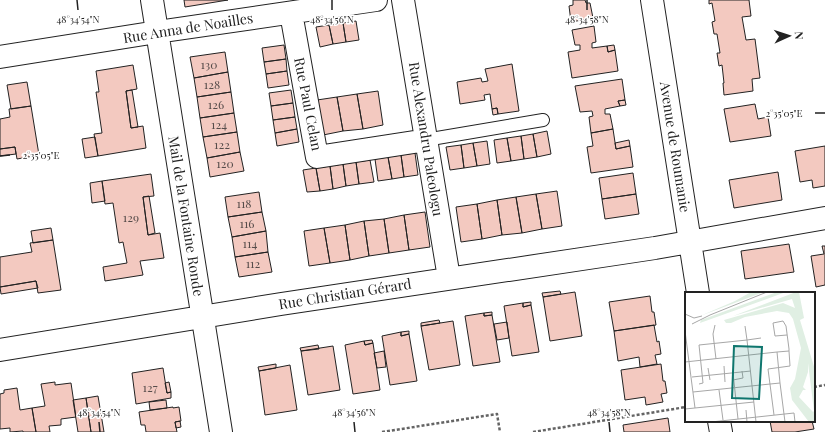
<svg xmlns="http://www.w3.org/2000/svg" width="825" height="432" font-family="'Playfair Display',serif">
<rect width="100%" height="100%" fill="#fff"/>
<path fill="#f3c9c0" stroke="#222" d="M 184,0 L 228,0 L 185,7 Z
M 573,0 L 585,0 L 586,3 L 590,3 L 593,18 L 571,22 L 569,6 L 573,5 Z
M 709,0 L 749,0 L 751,16 L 742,17 L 746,40 L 755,39 L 760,78 L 752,79 L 753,91 L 724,95 L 723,83 L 724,83 L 722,65 L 719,66 L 717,53 L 720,53 L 717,34 L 714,34 L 712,22 L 715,21 L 712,3 L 709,4 Z
M 356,21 L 359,40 L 346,42 L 343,23 Z
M 343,23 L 346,42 L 333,44 L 329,25 Z
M 329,25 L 333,44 L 320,47 L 316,27 Z
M 594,26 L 596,42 L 592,43 L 592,48 L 607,46 L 608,52 L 615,50 L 618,71 L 572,78 L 568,52 L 580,50 L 580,45 L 575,45 L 572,30 Z
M 284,45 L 286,59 L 264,62 L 262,48 Z
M 614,45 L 615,50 L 608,52 L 607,46 Z
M 225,52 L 228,72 L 194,78 L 190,57 Z
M 286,59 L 287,71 L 266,74 L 264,62 Z
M 512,64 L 519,111 L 498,114 L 497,108 L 492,109 L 490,94 L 484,95 L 485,100 L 460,104 L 457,82 L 481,78 L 482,82 L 488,81 L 485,69 Z
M 133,65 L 137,89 L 126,91 L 131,128 L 143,126 L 146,148 L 98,156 L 94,134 L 102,133 L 96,92 L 99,92 L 96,71 Z
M 287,71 L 289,85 L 268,88 L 266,74 Z
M 228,72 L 231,92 L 197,97 L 194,78 Z
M 622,79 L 625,100 L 618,101 L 620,106 L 605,109 L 605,114 L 610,114 L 613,129 L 591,133 L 589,117 L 593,116 L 592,111 L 580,112 L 575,86 Z
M 27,82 L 31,106 L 11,109 L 7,85 Z
M 132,90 L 138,127 L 131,128 L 126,91 Z
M 291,90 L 293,103 L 271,106 L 269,93 Z
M 378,91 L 383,125 L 363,129 L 357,94 Z
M 231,92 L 234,113 L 200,118 L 197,97 Z
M 357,94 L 363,129 L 343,131 L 337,97 Z
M 337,97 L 343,131 L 323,135 L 317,100 Z
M 625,100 L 626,105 L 620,106 L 618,101 Z
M 293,103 L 295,117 L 273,120 L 271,106 Z
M 755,104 L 758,119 L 768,117 L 771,136 L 730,142 L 724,109 Z
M 31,106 L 39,155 L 17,159 L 15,147 L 0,149 L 0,119 L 10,117 L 9,109 Z
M 497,108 L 498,114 L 493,115 L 492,109 Z
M 234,113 L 237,132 L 203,137 L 200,118 Z
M 295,117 L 297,129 L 275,133 L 273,120 Z
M 297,129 L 299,142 L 277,146 L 275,133 Z
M 613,129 L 616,149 L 630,146 L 633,167 L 591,173 L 587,147 L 593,146 L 591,133 Z
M 547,131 L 551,154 L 537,157 L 533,134 Z
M 237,132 L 240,152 L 207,158 L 203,137 Z
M 533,134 L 537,157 L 524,159 L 521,136 Z
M 521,136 L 524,159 L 511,161 L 507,138 Z
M 95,137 L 98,156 L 85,158 L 82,139 Z
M 507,138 L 511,161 L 497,163 L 494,140 Z
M 629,140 L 630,146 L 616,149 L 615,143 Z
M 487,141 L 490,164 L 477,166 L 473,143 Z
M 473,143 L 477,166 L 464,168 L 461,145 Z
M 461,145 L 464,168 L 450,170 L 446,147 Z
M 825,146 L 825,186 L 813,188 L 812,180 L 800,182 L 795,151 Z
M 15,147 L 16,154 L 0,156 L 0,149 Z
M 240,152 L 244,171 L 210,177 L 207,158 Z
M 415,153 L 418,175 L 404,177 L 401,155 Z
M 401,155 L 404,177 L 392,179 L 388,157 Z
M 388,157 L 392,179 L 378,181 L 375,159 Z
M 370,160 L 374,182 L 359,184 L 356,162 Z
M 356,162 L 359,184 L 346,186 L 343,164 Z
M 343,164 L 346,186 L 333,189 L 330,166 Z
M 330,166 L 333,189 L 320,191 L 316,168 Z
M 316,168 L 320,191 L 307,192 L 303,170 Z
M 778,172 L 782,200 L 734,208 L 729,180 Z
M 633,173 L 636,194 L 602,199 L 599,178 Z
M 151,174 L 154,196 L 143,197 L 148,235 L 160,233 L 164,258 L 140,261 L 143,275 L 105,281 L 103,267 L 127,263 L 123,242 L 119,243 L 113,203 L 105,204 L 102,181 Z
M 102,181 L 105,201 L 92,203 L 90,183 Z
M 557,191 L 562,226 L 542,229 L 536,194 Z
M 259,192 L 262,212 L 228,217 L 225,197 Z
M 536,194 L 542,229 L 522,233 L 516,197 Z
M 636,194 L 639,214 L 605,219 L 602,199 Z
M 149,196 L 155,233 L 148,235 L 143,197 Z
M 516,197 L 522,233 L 502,235 L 497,200 Z
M 497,200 L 502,235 L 482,239 L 477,204 Z
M 477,204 L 482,239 L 461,242 L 456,207 Z
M 262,212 L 266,231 L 232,237 L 228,217 Z
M 425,212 L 430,247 L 409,250 L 404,215 Z
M 404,215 L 409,250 L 389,253 L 384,219 Z
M 384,219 L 389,253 L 369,256 L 364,221 Z
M 364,221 L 369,256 L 350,260 L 345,225 Z
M 345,225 L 350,260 L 330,263 L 324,228 Z
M 51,228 L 53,240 L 33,243 L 31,231 Z
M 324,228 L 330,263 L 309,266 L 304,231 Z
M 266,231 L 268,252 L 235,257 L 232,237 Z
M 53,240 L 61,290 L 38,293 L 36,281 L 0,287 L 0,257 L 32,252 L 30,243 Z
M 789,244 L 794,272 L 745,279 L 741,251 Z
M 822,246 L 825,246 L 825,285 L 816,287 L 811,256 L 824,254 Z
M 268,252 L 272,272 L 239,277 L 235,257 Z
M 36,281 L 38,288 L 1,294 L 0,287 Z
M 560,291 L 561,294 L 543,297 L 542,293 Z
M 575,292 L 582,336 L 550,341 L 543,297 Z
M 650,296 L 652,312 L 654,312 L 656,325 L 614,331 L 609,302 Z
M 531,302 L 531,305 L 523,307 L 523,303 Z
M 523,303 L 523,307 L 531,305 L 539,352 L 512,356 L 504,306 Z
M 492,312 L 492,315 L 484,316 L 484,313 Z
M 484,313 L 484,316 L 492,315 L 500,362 L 473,366 L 465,316 Z
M 439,320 L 440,323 L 421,326 L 421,323 Z
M 453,321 L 460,365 L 429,370 L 421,326 Z
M 507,322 L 509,338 L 497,340 L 494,324 Z
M 654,325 L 657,342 L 659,341 L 661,354 L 655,355 L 657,364 L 640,367 L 639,357 L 618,361 L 614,331 Z
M 409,331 L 409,334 L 401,336 L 401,332 Z
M 401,332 L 401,336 L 409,334 L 417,381 L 390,385 L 382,336 Z
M 372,340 L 373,343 L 365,345 L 364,341 Z
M 364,341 L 365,345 L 373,343 L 380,390 L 353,394 L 345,345 Z
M 318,345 L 319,349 L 301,351 L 300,348 Z
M 333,346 L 340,390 L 308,395 L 301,351 Z
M 384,351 L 386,367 L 377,368 L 374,353 Z
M 276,364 L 276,368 L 259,371 L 258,367 Z
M 661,364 L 663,381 L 665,381 L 667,393 L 661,394 L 663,402 L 646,405 L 645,397 L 625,400 L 621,370 Z
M 290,365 L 297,410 L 265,415 L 259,371 Z
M 163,368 L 167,393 L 171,392 L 171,398 L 136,404 L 132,373 Z
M 55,382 L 55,385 L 71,383 L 76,417 L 61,419 L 61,425 L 49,426 L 50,432 L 36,432 L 32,408 L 45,406 L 41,384 Z
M 169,382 L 171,392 L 167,393 L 165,383 Z
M 17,388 L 20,410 L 32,408 L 36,432 L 23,432 L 23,431 L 10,432 L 10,428 L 0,429 L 0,394 L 4,393 L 4,390 Z
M 98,396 L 104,432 L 91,432 L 86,398 Z
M 86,398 L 91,432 L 78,432 L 73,400 Z
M 166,400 L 167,408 L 150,410 L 149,402 Z
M 173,407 L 173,408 L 179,407 L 181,421 L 175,422 L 177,432 L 146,432 L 145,425 L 141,425 L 139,412 Z
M 668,418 L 670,432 L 624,432 L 623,425 Z
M 180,421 L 181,427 L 176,428 L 175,422 Z
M 770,421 L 812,421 L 814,429 L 795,432 L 772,432 Z"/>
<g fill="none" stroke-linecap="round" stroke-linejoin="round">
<g stroke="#222" stroke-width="14">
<path id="service" d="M 427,140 L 437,138 L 543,120"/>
</g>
<g stroke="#222" stroke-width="24">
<path id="minor" d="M 152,0 L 221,432
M 403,0 L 449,278
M 652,0 L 698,293
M 291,13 L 317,157 L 427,140
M 0,57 L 157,32 L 376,0
M 0,350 L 281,304 L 655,248 L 825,218
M 719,421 L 721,432"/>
</g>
<path stroke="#646464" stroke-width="2.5" stroke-dasharray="3 2" stroke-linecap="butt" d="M 814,387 L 825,385
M 382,432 L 497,414 L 500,432
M 533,432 L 686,407"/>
<use href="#service" stroke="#fff" stroke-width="12"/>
<use href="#minor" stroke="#fff" stroke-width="22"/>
</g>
<path fill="none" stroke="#222" stroke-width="1.5" d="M 77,0 L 78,10M 332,0 L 332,10M 587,0 L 587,10M 815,113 L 825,113M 0,156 L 10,155M 99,422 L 100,432M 354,422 L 355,432M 609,422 L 610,432"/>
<g text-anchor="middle" stroke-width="3" stroke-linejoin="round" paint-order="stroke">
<g font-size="12" fill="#564c4a">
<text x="209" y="69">130</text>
<text x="212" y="89">128</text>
<text x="216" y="109">126</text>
<text x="219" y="129">124</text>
<text x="222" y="149">122</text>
<text x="225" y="168">120</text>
<text x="244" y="208">118</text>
<text x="131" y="222">129</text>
<text x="247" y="228">116</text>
<text x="250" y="248">114</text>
<text x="253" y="268">112</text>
<text x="150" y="392">127</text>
</g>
<g font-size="14" fill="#222" stroke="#fff">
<text transform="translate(188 28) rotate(-9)" y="5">Rue Anna de Noailles</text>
<text transform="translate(308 104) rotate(79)" y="5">Rue Paul Celan</text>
<text transform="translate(426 139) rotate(81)" y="5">Rue Alexandru Paleologu</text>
<text transform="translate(675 147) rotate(81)" y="5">Avenue de Roumanie</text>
<text transform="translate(186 216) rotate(81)" y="5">Mail de la Fontaine Ronde</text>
<text transform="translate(345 294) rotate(-9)" y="5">Rue Christian Gérard</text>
</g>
</g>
<g transform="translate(685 292)">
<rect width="130" height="130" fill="#fff"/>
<path d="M 66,0 L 79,0 L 15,24 L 50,9 ZM 92,0 L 101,0 L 15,31 L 16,28 ZM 111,0 L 114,0 L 119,26 L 115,28 L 130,78 L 130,130 L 124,130 L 107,108 L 105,96 L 110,87 L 116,56 L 108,27 L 104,21 L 92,19 L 60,25 L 46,31 L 41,31 L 39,28 L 98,11 L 110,16 L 107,7 L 48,24 ZM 123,71 L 129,119 L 128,120 L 114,105 L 118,98 L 121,98 L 118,95 L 123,80 Z" fill="#e0efe3" fill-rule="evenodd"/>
<path fill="none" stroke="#a7a7a7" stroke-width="1" d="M 0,22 L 9,26 L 17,24M 7,32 L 25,23 L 82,0M 30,33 L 28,42 L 31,67M 60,34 L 62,48 L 76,46M 0,39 L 10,116M 92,60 L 104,59 L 104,57 L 101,34 L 98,29 L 88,31 L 90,44 L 102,43M 0,70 L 92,60 L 95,91M 39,74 L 40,90M 23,76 L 25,88M 48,81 L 53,127M 7,85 L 66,79M 48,88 L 58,86 L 57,79M 14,92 L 18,91 L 14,53 L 62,48 L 71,130M 34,98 L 38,128M 8,100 L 95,91 L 100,130M 0,117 L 69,110M 61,118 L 62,130M 89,123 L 83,77 L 105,74 L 104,59M 26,130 L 109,121 L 110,130"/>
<path fill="#0f766e" fill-opacity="0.15" stroke="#0f766e" stroke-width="2" d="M 49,54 L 77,55 L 74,107 L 47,106 Z"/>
<rect width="130" height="130" fill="none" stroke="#222" stroke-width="2"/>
</g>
<g font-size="10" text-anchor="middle" fill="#222" stroke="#fff" stroke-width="3" stroke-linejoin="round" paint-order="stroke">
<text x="78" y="23">48°34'54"N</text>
<text x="332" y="23">48°34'56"N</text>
<text x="587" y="23">48°34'58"N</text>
<text x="784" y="117">2°35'05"E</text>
<text x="41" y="159">2°35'05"E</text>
<text x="99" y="416">48°34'54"N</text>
<text x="354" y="416">48°34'56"N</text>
<text x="609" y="416">48°34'58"N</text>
</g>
<g transform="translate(789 36) rotate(87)" stroke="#ffffff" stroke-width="3" paint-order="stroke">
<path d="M0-3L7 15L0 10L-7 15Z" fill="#222222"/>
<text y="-6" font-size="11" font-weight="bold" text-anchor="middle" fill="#222222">N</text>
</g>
</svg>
